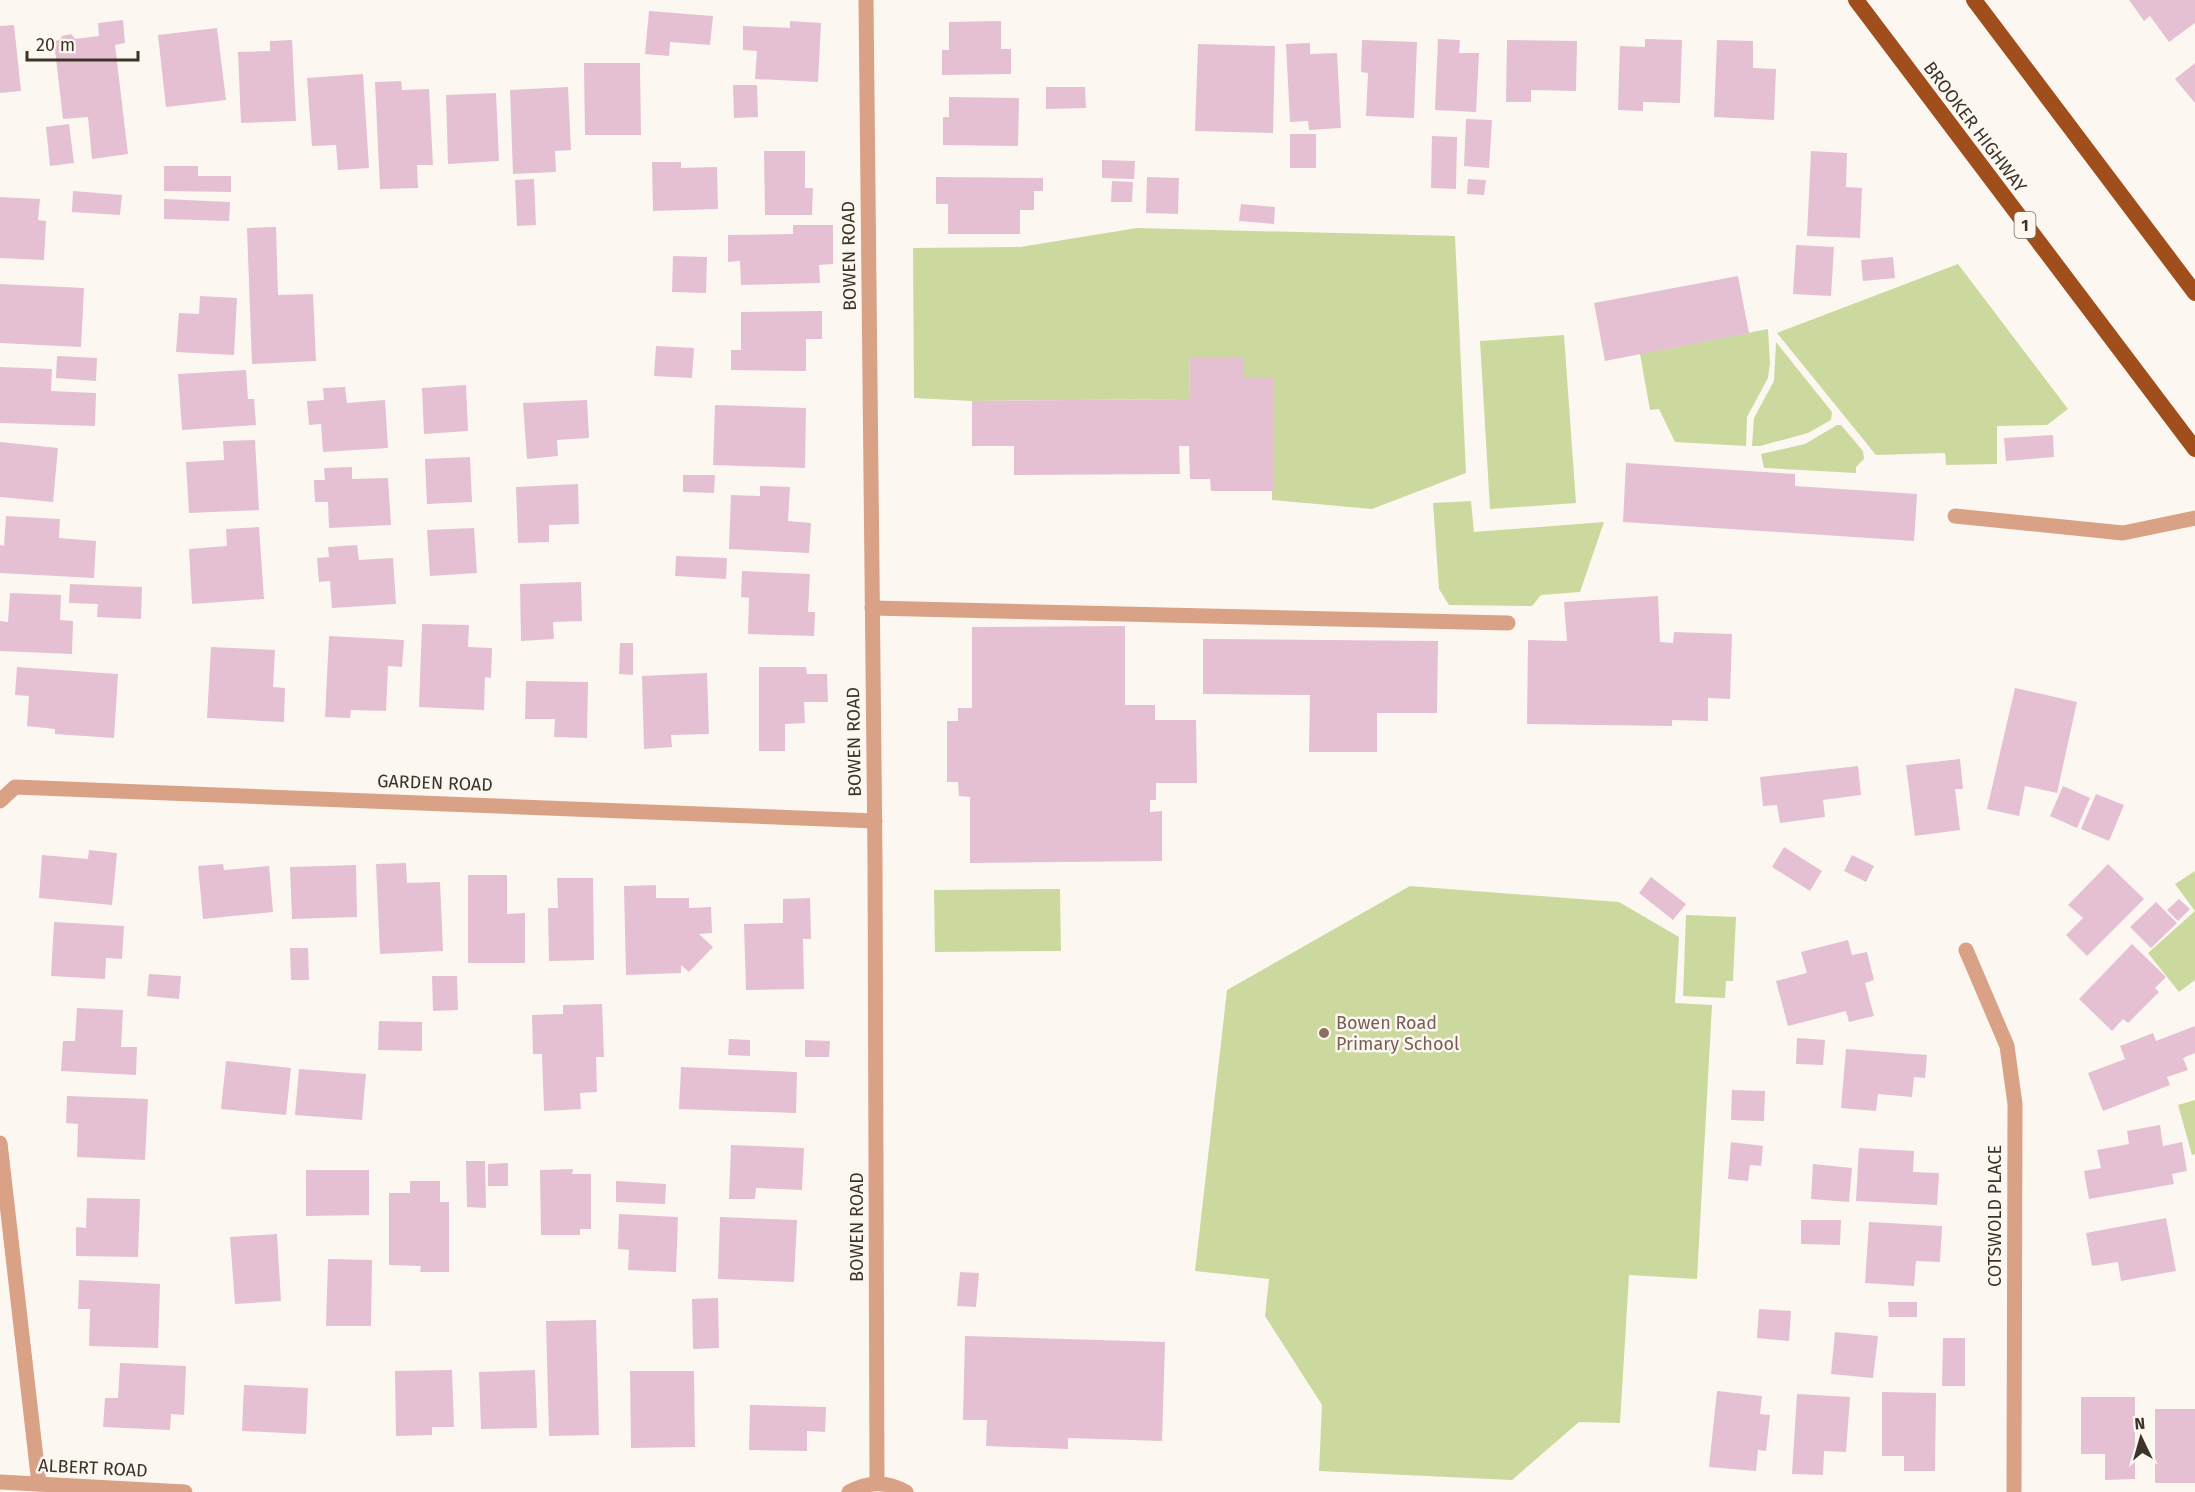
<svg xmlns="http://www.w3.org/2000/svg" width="2195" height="1492" font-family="'Fira Sans',sans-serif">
<rect width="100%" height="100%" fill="#fcf8f1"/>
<path fill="#ccd99e" d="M 1137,228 L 1455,236 L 1466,473 L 1372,509 L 1272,500 L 1273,378 L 1244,378 L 1244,357 L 1190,357 L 1189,399 L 972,401 L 914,398 L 913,248 L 1020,247 Z
M 1958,264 L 2068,409 L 2047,425 L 1997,426 L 1997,464 L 1946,465 L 1945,453 L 1876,455 L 1777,333 Z
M 1768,329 L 1770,363 L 1768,378 L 1747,417 L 1746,446 L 1675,442 L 1659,409 L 1650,410 L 1640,354 Z
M 1564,335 L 1576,503 L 1490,509 L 1480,341 Z
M 1776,342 L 1832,412 L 1831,420 L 1808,433 L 1760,446 L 1752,446 L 1754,418 L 1774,381 Z
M 1837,425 L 1841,425 L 1863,451 L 1864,459 L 1856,467 L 1856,473 L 1764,468 L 1761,454 L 1805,444 Z
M 1471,501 L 1474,532 L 1604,522 L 1580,592 L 1541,595 L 1532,606 L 1449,605 L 1439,589 L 1433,503 Z
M 2195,871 L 2195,911 L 2175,884 Z
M 1410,886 L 1619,902 L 1679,937 L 1675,1003 L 1712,1005 L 1697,1279 L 1629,1275 L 1620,1423 L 1579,1422 L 1512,1480 L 1319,1471 L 1322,1405 L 1265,1316 L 1269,1279 L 1195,1271 L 1227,990 Z
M 1060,889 L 1061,951 L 935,952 L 934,890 Z
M 2195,911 L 2195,980 L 2179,992 L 2148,953 Z
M 1686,915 L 1736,917 L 1733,981 L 1726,981 L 1725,998 L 1683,996 Z
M 2195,1100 L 2195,1154 L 2192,1155 L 2178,1105 Z"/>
<path fill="#e4c0d2" d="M 2129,0 L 2195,0 L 2195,23 L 2169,42 L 2150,16 L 2144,21 Z
M 649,11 L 713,16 L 710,45 L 670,42 L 669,56 L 645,54 Z
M 123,20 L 125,43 L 115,45 L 128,154 L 92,159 L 88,117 L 63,119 L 54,41 L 60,40 L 62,36 L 71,34 L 75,39 L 99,36 L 98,23 Z
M 790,21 L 821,23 L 818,82 L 755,79 L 757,51 L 743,50 L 743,26 L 790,28 Z
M 1001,21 L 1001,49 L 1011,49 L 1011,74 L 942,75 L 942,50 L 949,50 L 949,22 Z
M 14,25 L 21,91 L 0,93 L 0,26 Z
M 217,28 L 226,100 L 166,107 L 158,35 Z
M 1438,39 L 1460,40 L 1459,53 L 1479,53 L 1476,112 L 1435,110 Z
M 1645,39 L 1682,40 L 1680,103 L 1643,102 L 1643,111 L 1618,110 L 1620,46 L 1645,47 Z
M 292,40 L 296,121 L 241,123 L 238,52 L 270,51 L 270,41 Z
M 1362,40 L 1417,42 L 1414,118 L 1366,116 L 1368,73 L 1361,72 Z
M 1507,40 L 1577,41 L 1576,91 L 1531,90 L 1531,102 L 1506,102 Z
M 1717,40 L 1753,41 L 1753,68 L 1776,69 L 1774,120 L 1714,117 Z
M 1310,43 L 1310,54 L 1337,53 L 1341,128 L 1309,130 L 1308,121 L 1290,122 L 1286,44 Z
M 1198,44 L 1275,46 L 1273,133 L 1195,131 Z
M 584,63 L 640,63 L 641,135 L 585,135 Z
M 2195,63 L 2195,103 L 2175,79 Z
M 363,74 L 369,168 L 338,170 L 336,145 L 312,146 L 307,78 Z
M 401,81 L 402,90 L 429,89 L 433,165 L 417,165 L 418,188 L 380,189 L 375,82 Z
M 733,85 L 757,85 L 758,117 L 734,118 Z
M 568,87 L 571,150 L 555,151 L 556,172 L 513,174 L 510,90 Z
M 1046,87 L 1085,87 L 1086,108 L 1046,109 Z
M 496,93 L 499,161 L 448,164 L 446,95 Z
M 949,97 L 1019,98 L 1018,146 L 943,145 L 943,117 L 949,117 Z
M 1466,119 L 1492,120 L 1489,168 L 1464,166 Z
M 69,124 L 74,163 L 50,166 L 46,127 Z
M 1290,134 L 1316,134 L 1316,168 L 1290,168 Z
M 1432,136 L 1457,137 L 1456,189 L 1431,188 Z
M 764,151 L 805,151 L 805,188 L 813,188 L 812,215 L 765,215 Z
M 1811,151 L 1847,153 L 1846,187 L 1862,188 L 1860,238 L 1807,236 Z
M 1102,160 L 1135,161 L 1134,179 L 1102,178 Z
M 652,162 L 681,162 L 681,168 L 717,167 L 718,209 L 653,211 Z
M 164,166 L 198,166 L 198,176 L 231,176 L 231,192 L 164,191 Z
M 936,177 L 1043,178 L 1043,191 L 1034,191 L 1034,210 L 1020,210 L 1020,234 L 948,234 L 948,204 L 936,204 Z
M 1147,177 L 1179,178 L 1178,214 L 1146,213 Z
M 534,179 L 536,225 L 517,226 L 515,180 Z
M 1468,179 L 1486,180 L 1484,195 L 1467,194 Z
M 1112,181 L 1133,182 L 1132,202 L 1111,202 Z
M 73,191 L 122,195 L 120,215 L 72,212 Z
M 0,197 L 40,199 L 38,220 L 46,221 L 44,260 L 0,258 Z
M 164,199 L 230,202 L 229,221 L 164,219 Z
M 1241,204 L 1275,207 L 1274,224 L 1239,221 Z
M 793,225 L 833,225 L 833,264 L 819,265 L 820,283 L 741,285 L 740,261 L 728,262 L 728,235 L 793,234 Z
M 276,227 L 278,295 L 313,294 L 316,361 L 252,364 L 247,228 Z
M 1796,245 L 1834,247 L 1831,296 L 1793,294 Z
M 673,256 L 707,257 L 706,293 L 672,292 Z
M 1893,257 L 1895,278 L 1863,281 L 1861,260 Z
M 1738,276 L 1749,333 L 1605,361 L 1594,303 Z
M 0,284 L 84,288 L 81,347 L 0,343 Z
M 200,296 L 237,298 L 234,355 L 176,352 L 179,313 L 199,314 Z
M 822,311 L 822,339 L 806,339 L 806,371 L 731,370 L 731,350 L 741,350 L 741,312 Z
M 656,346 L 694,348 L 692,378 L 654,376 Z
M 57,356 L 97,358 L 96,381 L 56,378 Z
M 1190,357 L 1244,357 L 1244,378 L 1273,378 L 1273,491 L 1211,491 L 1210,479 L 1190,479 L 1189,446 L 1179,446 L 1180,474 L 1014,475 L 1014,446 L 972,446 L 972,401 L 1189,399 Z
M 0,367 L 52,369 L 51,391 L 96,393 L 95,426 L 0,423 Z
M 246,370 L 248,399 L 254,399 L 256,425 L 182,430 L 178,374 Z
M 466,385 L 468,431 L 424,434 L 422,388 Z
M 345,387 L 347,403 L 385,400 L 388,448 L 323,452 L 321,424 L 309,425 L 307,401 L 324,400 L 323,388 Z
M 587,400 L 589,438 L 557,440 L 558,456 L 527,459 L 523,403 Z
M 715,405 L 806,408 L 805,468 L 713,465 Z
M 2053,435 L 2054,457 L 2006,461 L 2004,438 Z
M 255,440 L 259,510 L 189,513 L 186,462 L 224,460 L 223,441 Z
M 0,442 L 58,448 L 53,502 L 0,497 Z
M 470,457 L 472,502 L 427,504 L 425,459 Z
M 1626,463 L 1795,474 L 1795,486 L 1917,494 L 1914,541 L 1623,522 Z
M 352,467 L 352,479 L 388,478 L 391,525 L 329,528 L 328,502 L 315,502 L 314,480 L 325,480 L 324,468 Z
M 683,475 L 715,475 L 714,493 L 683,492 Z
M 578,484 L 579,524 L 549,525 L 549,542 L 518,543 L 516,487 Z
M 760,486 L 790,487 L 788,521 L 811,523 L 809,553 L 729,549 L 731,495 L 760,496 Z
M 6,516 L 60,519 L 59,538 L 96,541 L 94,578 L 0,573 L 0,545 L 4,546 Z
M 259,527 L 264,599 L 192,604 L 189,549 L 227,546 L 226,529 Z
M 474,528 L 477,573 L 430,576 L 427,530 Z
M 357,545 L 359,560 L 393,558 L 396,604 L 332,608 L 330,581 L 319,582 L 317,558 L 329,557 L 328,547 Z
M 676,556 L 727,558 L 726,579 L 675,576 Z
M 742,571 L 810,574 L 808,612 L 815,612 L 814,636 L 748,634 L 749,598 L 741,597 Z
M 581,582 L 582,621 L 553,622 L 554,639 L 521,641 L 520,584 Z
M 70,584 L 142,587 L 141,619 L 97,617 L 98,604 L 69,603 Z
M 10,593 L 61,595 L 60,620 L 73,621 L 72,654 L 0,651 L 0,621 L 8,622 Z
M 1658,596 L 1660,642 L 1673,643 L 1674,632 L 1732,634 L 1730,699 L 1708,698 L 1708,721 L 1672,720 L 1672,726 L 1527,724 L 1528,640 L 1567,641 L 1564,602 Z
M 422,624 L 469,625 L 468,647 L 492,648 L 491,678 L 485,677 L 484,710 L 419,707 Z
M 1125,626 L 1125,705 L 1155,705 L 1155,720 L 1196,720 L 1197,783 L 1156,783 L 1156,800 L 1150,800 L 1150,812 L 1162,811 L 1162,861 L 970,863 L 970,797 L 959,796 L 958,782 L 947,782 L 947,721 L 958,721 L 958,708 L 972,708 L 972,627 Z
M 329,636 L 404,640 L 402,667 L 388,666 L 386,711 L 351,710 L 350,718 L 325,717 Z
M 1203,639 L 1438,641 L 1437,713 L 1377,713 L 1377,752 L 1309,752 L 1310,695 L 1203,694 Z
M 620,643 L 633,643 L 633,675 L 619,674 Z
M 211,647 L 275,650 L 273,687 L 285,688 L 284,722 L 207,718 Z
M 17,667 L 118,674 L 114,738 L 55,734 L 55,729 L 27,726 L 29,696 L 15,695 Z
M 759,667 L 806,667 L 807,674 L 827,674 L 828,702 L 804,702 L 805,723 L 785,724 L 785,751 L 759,751 Z
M 707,673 L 709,734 L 671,735 L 672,747 L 644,749 L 642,676 Z
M 526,681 L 588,682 L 587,738 L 554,737 L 555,719 L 525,719 Z
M 2015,688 L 2077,702 L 2057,793 L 2025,786 L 2019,816 L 1987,809 Z
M 1960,759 L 1963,789 L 1955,789 L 1960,830 L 1915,836 L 1906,765 Z
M 1858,766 L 1861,795 L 1823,800 L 1825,817 L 1780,823 L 1777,805 L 1763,806 L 1760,777 Z
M 2063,786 L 2090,798 L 2077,828 L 2050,816 Z
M 2096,794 L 2124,805 L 2109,841 L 2081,829 Z
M 1784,847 L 1822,871 L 1810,891 L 1772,867 Z
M 89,850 L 117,853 L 112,905 L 39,898 L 42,855 L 88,859 Z
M 1852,855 L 1874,866 L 1866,882 L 1844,871 Z
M 406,863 L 407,883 L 440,882 L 443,951 L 380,954 L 376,864 Z
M 223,864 L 224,870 L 269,866 L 273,912 L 203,919 L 198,866 Z
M 2108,864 L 2144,899 L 2087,956 L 2066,935 L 2083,918 L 2068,905 Z
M 356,865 L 357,917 L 292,919 L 290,867 Z
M 468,875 L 507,875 L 507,914 L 525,913 L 525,963 L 468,963 Z
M 1651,877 L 1686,904 L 1673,920 L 1639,893 Z
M 557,878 L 593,878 L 594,960 L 549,961 L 548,908 L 558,908 Z
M 656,885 L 656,898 L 689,898 L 689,908 L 711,907 L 712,933 L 699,934 L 713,947 L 689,972 L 681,965 L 681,973 L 626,975 L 624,886 Z
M 810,898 L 811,939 L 803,939 L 804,989 L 746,990 L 744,924 L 783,923 L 783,899 Z
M 2179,899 L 2190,909 L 2178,921 L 2167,910 Z
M 2156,902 L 2177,923 L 2151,948 L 2130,927 Z
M 54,922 L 124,926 L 122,959 L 106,958 L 105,979 L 51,976 Z
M 1848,940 L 1852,955 L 1867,952 L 1874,980 L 1865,983 L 1874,1016 L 1849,1022 L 1846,1011 L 1788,1026 L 1776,981 L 1807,973 L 1801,952 Z
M 2132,944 L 2166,977 L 2155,988 L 2159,992 L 2128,1023 L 2123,1019 L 2112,1031 L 2079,999 Z
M 290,948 L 308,948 L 309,980 L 291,980 Z
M 149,974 L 181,976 L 179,999 L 147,996 Z
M 432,976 L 457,976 L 458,1010 L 433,1011 Z
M 602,1004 L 604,1057 L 596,1057 L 597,1092 L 580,1093 L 581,1109 L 544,1111 L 542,1054 L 533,1054 L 532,1015 L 563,1014 L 563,1005 Z
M 77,1008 L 123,1010 L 121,1047 L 137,1047 L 136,1075 L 61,1071 L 63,1041 L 75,1041 Z
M 379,1021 L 422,1022 L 422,1051 L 378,1050 Z
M 2195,1026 L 2195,1053 L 2183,1058 L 2188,1070 L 2167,1077 L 2170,1085 L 2103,1111 L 2088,1073 L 2125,1059 L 2120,1046 L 2153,1033 L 2156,1041 Z
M 1797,1038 L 1825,1040 L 1823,1065 L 1796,1064 Z
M 729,1039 L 750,1040 L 750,1056 L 728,1055 Z
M 805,1040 L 830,1041 L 829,1057 L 805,1057 Z
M 1846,1049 L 1927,1055 L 1925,1078 L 1914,1077 L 1912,1097 L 1878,1094 L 1876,1111 L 1841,1108 Z
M 226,1061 L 291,1068 L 286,1115 L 221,1109 Z
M 681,1067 L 797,1072 L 796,1113 L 679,1109 Z
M 299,1069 L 366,1074 L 362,1120 L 295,1115 Z
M 1732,1090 L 1765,1091 L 1764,1121 L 1731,1120 Z
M 67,1096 L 148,1099 L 145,1160 L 77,1157 L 78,1124 L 66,1123 Z
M 2160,1125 L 2163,1146 L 2182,1142 L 2187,1171 L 2172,1174 L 2174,1184 L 2089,1199 L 2084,1171 L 2101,1168 L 2097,1150 L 2129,1144 L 2127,1131 Z
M 1731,1142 L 1763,1146 L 1761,1166 L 1750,1165 L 1748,1181 L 1728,1179 Z
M 731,1145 L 804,1148 L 802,1190 L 756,1188 L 755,1199 L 729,1199 Z
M 1859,1148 L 1914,1151 L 1913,1172 L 1939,1173 L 1937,1205 L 1856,1201 Z
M 466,1161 L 485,1161 L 486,1208 L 467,1207 Z
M 508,1163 L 508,1186 L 488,1186 L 488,1164 Z
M 1813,1164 L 1852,1168 L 1849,1202 L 1811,1199 Z
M 573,1169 L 572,1174 L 591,1174 L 591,1229 L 580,1229 L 580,1235 L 541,1235 L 540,1170 Z
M 306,1170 L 369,1170 L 369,1215 L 306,1216 Z
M 410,1181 L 440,1181 L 440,1202 L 449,1202 L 449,1272 L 420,1272 L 421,1266 L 389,1265 L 389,1193 L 410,1193 Z
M 616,1181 L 666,1184 L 665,1204 L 616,1202 Z
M 87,1198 L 140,1199 L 138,1257 L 76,1256 L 76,1227 L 86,1228 Z
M 619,1214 L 678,1217 L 676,1272 L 628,1270 L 629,1250 L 618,1249 Z
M 720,1217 L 797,1220 L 794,1282 L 718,1279 Z
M 2166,1218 L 2176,1271 L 2121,1281 L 2118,1262 L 2092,1266 L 2086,1233 Z
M 1801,1220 L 1841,1220 L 1840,1245 L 1801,1244 Z
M 1869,1222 L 1942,1226 L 1940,1262 L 1916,1261 L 1914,1286 L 1865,1283 Z
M 277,1234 L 281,1301 L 235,1304 L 230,1237 Z
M 328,1259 L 372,1260 L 371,1326 L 326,1326 Z
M 960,1272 L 979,1273 L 976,1307 L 957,1306 Z
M 79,1280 L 160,1284 L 158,1348 L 89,1346 L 90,1309 L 78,1309 Z
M 718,1298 L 719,1348 L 693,1349 L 692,1299 Z
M 1888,1302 L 1917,1302 L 1917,1317 L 1889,1317 Z
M 1759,1309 L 1791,1311 L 1789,1341 L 1757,1338 Z
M 596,1320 L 599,1435 L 549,1436 L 546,1321 Z
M 1835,1332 L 1878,1336 L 1873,1378 L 1831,1374 Z
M 965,1336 L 1165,1342 L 1162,1441 L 1068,1438 L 1068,1449 L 986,1446 L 987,1420 L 963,1420 Z
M 1943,1338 L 1965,1338 L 1965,1386 L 1942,1386 Z
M 120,1363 L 186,1366 L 184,1415 L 171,1414 L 170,1430 L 103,1427 L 105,1398 L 118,1398 Z
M 452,1370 L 454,1427 L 432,1427 L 432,1435 L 396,1436 L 395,1371 Z
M 535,1370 L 537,1428 L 481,1429 L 479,1372 Z
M 630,1371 L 694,1371 L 695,1447 L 631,1448 Z
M 244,1385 L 308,1388 L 306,1434 L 242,1431 Z
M 1717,1391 L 1762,1396 L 1760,1414 L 1770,1415 L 1766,1451 L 1758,1450 L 1756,1471 L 1709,1467 Z
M 1882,1392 L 1936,1393 L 1935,1471 L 1904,1471 L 1904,1456 L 1882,1456 Z
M 1797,1394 L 1850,1397 L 1846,1452 L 1824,1451 L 1823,1475 L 1792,1474 Z
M 2081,1397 L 2135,1397 L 2135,1479 L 2105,1480 L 2105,1454 L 2081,1454 Z
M 750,1405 L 826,1407 L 825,1432 L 807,1431 L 807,1451 L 749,1450 Z
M 2155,1409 L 2195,1409 L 2195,1483 L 2155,1483 Z"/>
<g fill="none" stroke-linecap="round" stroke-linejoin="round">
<path stroke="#d9a186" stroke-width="15" d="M 1955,516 L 2123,533 L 2195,518
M 872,608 L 1508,623"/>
<path stroke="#d9a186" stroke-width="15" d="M 0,801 L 15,787 L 875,821
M 1966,950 L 2007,1046 L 2015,1104 L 2014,1492
M 0,1143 L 39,1484"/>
<path stroke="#d9a186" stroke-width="15" d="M 866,0 L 875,857 L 877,1483
M 0,1482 L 185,1492
M 849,1492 C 869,1481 887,1481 906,1492"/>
<path stroke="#a04e1b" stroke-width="16" d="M 1856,0 L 2195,449
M 1974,0 L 2195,293"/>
</g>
<circle fill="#8d6e63" stroke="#fcf8f1" stroke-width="2" cx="1324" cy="1033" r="6"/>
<g text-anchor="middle" stroke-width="5" stroke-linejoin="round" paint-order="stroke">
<rect fill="#fcf8f1" stroke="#756f64" stroke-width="1.5" x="2014.5" y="212" width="21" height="26" rx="4.5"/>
<g font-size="16" font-weight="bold" fill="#3b3427">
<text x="2025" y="231">1</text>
</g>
<g font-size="18" fill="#3b3427" stroke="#fcf8f1">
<text transform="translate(1975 127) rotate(53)" y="6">BROOKER HIGHWAY</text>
<text transform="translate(849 256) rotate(-91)" y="6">BOWEN ROAD</text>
<text transform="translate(854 742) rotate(-91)" y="6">BOWEN ROAD</text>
<text transform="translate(435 783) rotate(2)" y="6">GARDEN ROAD</text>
<text transform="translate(1995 1216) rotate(-90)" y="6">COTSWOLD PLACE</text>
<text transform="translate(857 1227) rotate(-90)" y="6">BOWEN ROAD</text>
<text transform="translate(93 1468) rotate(3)" y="6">ALBERT ROAD</text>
</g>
<g font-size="18" fill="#785e54" stroke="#fcf8f1" text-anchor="start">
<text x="1336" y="1029">Bowen Road<tspan x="1336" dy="21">Primary School</tspan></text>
</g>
</g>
<g transform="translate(2141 1438) rotate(355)" stroke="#fcf8f1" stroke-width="4.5" paint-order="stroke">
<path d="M0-4.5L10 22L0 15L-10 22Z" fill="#3b3427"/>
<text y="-9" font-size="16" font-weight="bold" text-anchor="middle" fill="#3b3427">N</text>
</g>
<path d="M27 51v9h111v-9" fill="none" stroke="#3b3427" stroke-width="3"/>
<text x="36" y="51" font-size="18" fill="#3b3427" stroke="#fcf8f1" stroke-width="4.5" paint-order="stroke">20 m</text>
</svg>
